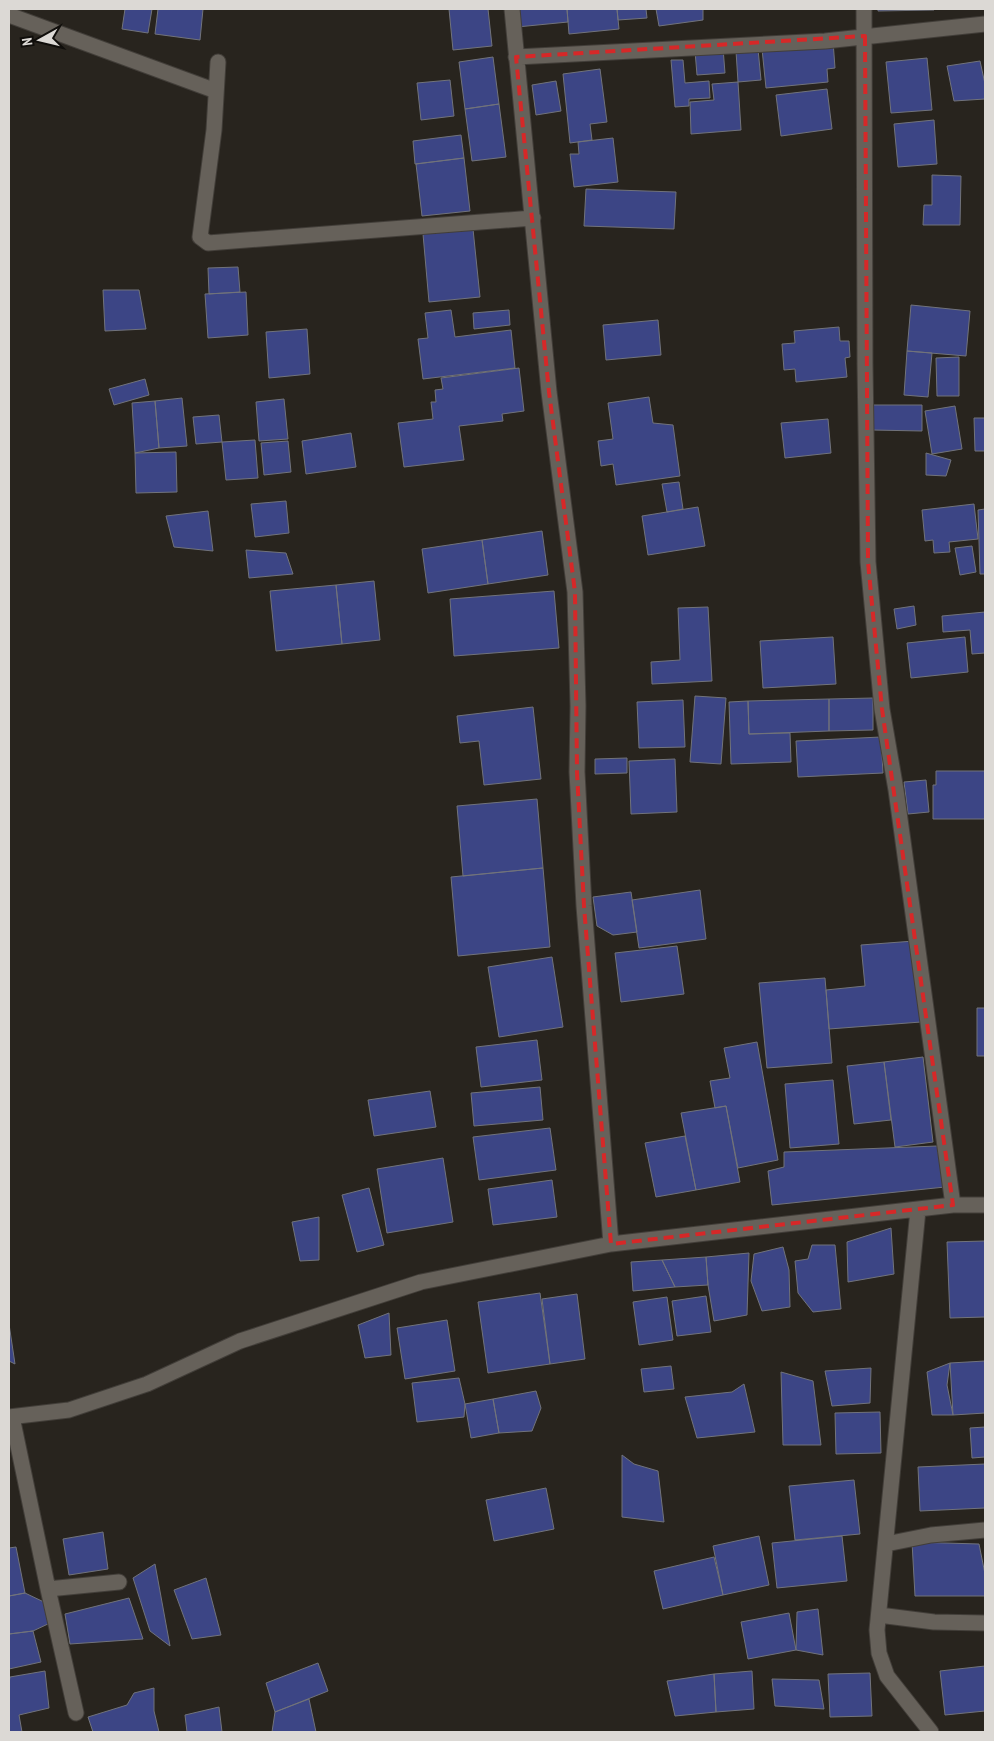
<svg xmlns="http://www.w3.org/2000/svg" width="994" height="1741" font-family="'PT Sans Narrow',sans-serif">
<rect width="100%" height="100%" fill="#28241e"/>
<path fill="#3c4585" stroke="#71737b" d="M 125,9 L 152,9 L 148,33 L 122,29 Z
M 158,9 L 203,9 L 200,40 L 155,34 Z
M 449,9 L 488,9 L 492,46 L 453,50 Z
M 515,9 L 567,9 L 568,22 L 517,27 Z
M 567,9 L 617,9 L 619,29 L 569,34 Z
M 617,9 L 646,9 L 647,18 L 618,20 Z
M 656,9 L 708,9 L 703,9 L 703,20 L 659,26 Z
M 878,9 L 934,9 L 934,10 L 878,11 Z
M 833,41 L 835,68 L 827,69 L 828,82 L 766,88 L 762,49 Z
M 723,48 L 725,73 L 697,75 L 695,51 Z
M 758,49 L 761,80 L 738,82 L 736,51 Z
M 493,57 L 499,104 L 465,109 L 459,62 Z
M 927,58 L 932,110 L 891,113 L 886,62 Z
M 671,60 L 683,60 L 685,83 L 709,81 L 710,98 L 689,99 L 689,106 L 675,107 Z
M 980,61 L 985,84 L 985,99 L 954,101 L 947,66 Z
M 600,69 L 607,122 L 590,124 L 592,140 L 570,143 L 563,74 Z
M 450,80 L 454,116 L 421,120 L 417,83 Z
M 556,81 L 561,111 L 536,115 L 532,85 Z
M 738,82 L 741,130 L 691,134 L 690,102 L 714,100 L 712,84 Z
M 827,89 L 832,129 L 781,136 L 776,95 Z
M 499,104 L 506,157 L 472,161 L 465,109 Z
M 934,120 L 937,164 L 898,167 L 894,124 Z
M 461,135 L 464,158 L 415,164 L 413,141 Z
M 613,138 L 618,182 L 574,187 L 570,154 L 579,154 L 578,142 Z
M 464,158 L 470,211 L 422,216 L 416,164 Z
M 932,175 L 961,176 L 960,225 L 923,225 L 924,205 L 932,205 Z
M 586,189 L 676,192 L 674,229 L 584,226 Z
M 473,229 L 480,297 L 429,302 L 423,234 Z
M 238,267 L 240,292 L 209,294 L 208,268 Z
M 103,290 L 139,290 L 146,329 L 105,331 Z
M 246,292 L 248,335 L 208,338 L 205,294 Z
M 911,305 L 970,311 L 966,356 L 907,351 Z
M 451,310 L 455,337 L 511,330 L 515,368 L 423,379 L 418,339 L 428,338 L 425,313 Z
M 509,310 L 510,325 L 474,329 L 473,313 Z
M 658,320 L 661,355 L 606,360 L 603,325 Z
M 839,327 L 840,341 L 849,341 L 850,357 L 845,358 L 847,377 L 796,382 L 795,369 L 784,370 L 782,344 L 795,343 L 794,331 Z
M 307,329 L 310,374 L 269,378 L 266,332 Z
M 907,351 L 932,353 L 928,397 L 904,395 Z
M 959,357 L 959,396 L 937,396 L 936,358 Z
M 519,368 L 524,411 L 502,414 L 503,421 L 459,426 L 464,460 L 404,467 L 398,423 L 433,419 L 431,402 L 436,402 L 435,390 L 443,389 L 441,378 Z
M 145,379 L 149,395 L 114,405 L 109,389 Z
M 649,397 L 653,423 L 673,425 L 680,476 L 616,485 L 613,464 L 601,466 L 598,441 L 613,439 L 608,403 Z
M 182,398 L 187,446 L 159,448 L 155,401 Z
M 284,399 L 288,439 L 259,441 L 256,402 Z
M 155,401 L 159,448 L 135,453 L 132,403 Z
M 872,405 L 922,405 L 922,431 L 872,430 Z
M 955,406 L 962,449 L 932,454 L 925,411 Z
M 219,415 L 222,442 L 196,444 L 193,417 Z
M 974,418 L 985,418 L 985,451 L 975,451 Z
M 828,419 L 831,453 L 785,458 L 781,423 Z
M 351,433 L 356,467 L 306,474 L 302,441 Z
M 255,440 L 258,478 L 226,480 L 222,442 Z
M 288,441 L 291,472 L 264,475 L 261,443 Z
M 176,452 L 177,492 L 136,493 L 135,453 Z
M 926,453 L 951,460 L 946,476 L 926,475 Z
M 679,482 L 683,509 L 667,512 L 662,484 Z
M 286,501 L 289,533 L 255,537 L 251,504 Z
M 974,504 L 978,539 L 949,542 L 950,552 L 934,553 L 933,540 L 925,541 L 922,510 Z
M 698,507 L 705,546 L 648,555 L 642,516 Z
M 985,509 L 985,574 L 980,574 L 978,510 Z
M 208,511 L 213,551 L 174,547 L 166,516 Z
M 542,531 L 548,575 L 488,584 L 482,540 Z
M 482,540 L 488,584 L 428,593 L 422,549 Z
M 972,546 L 976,572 L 960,575 L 955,548 Z
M 246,550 L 286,553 L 293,574 L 249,578 Z
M 374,581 L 380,640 L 342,644 L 336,585 Z
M 336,585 L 342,644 L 276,651 L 270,591 Z
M 554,591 L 559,648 L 454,656 L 450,599 Z
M 914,606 L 916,625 L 897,629 L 894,609 Z
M 708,607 L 712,681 L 652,684 L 651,662 L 680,660 L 678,608 Z
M 985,612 L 985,653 L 972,654 L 970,630 L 943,632 L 942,616 Z
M 833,637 L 836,684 L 763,688 L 760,641 Z
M 965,637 L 968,672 L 911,678 L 907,643 Z
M 695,696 L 726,698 L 721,764 L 690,762 Z
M 873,698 L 873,730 L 829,731 L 829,699 Z
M 829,699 L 829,731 L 749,734 L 748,701 Z
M 683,700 L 685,747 L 639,748 L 637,702 Z
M 748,701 L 749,734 L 790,733 L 791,762 L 731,764 L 729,702 Z
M 533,707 L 541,779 L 484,785 L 479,741 L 460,743 L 457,716 Z
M 881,737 L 883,773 L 798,777 L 796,741 Z
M 627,758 L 627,773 L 595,774 L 595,759 Z
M 675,759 L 677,812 L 631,814 L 629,761 Z
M 936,771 L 985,771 L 985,819 L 933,819 L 933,785 L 936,785 Z
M 926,780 L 929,812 L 908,814 L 904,782 Z
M 537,799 L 543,868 L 463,876 L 457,806 Z
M 543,868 L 550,947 L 458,956 L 451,877 Z
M 700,890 L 706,939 L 639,948 L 632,900 Z
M 631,892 L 637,932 L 613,935 L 597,926 L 593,897 Z
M 914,941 L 921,1022 L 829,1029 L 826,990 L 865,986 L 861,945 Z
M 677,946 L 684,994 L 621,1002 L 615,953 Z
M 552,957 L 563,1027 L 499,1037 L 488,967 Z
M 825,978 L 832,1063 L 767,1068 L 759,983 Z
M 977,1008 L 985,1008 L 985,1056 L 977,1056 Z
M 537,1040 L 542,1080 L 481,1087 L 476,1047 Z
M 757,1042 L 778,1160 L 738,1168 L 726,1106 L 715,1108 L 710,1081 L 730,1078 L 724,1048 Z
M 923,1057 L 933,1142 L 895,1147 L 884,1062 Z
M 884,1062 L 891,1120 L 854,1124 L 847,1066 Z
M 833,1080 L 839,1144 L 790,1148 L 785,1084 Z
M 540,1087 L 543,1120 L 474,1126 L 471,1093 Z
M 430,1091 L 436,1127 L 374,1136 L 368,1100 Z
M 726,1106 L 740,1182 L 696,1190 L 681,1113 Z
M 550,1128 L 556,1170 L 479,1180 L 473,1137 Z
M 685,1136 L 696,1190 L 656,1197 L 645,1143 Z
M 937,1146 L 945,1187 L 772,1205 L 768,1171 L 784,1167 L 784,1152 Z
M 443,1158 L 453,1222 L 387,1233 L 377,1169 Z
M 552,1180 L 557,1217 L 493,1225 L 488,1189 Z
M 369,1188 L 384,1245 L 357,1252 L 342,1195 Z
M 319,1217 L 319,1260 L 300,1261 L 292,1222 Z
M 891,1228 L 894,1274 L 848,1282 L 847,1242 Z
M 985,1241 L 985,1317 L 950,1318 L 947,1242 Z
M 812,1245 L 835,1245 L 841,1309 L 813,1312 L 798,1293 L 795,1261 L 808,1259 Z
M 783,1247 L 789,1270 L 790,1307 L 762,1311 L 751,1281 L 754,1254 Z
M 749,1253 L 747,1315 L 714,1321 L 708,1285 L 706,1257 Z
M 706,1257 L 708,1285 L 675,1287 L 662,1260 Z
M 662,1260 L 675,1287 L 633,1291 L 631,1262 Z
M 540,1293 L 550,1364 L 488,1373 L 478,1302 Z
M 577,1294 L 585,1359 L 550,1364 L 542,1299 Z
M 706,1296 L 711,1332 L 677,1336 L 672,1301 Z
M 667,1297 L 673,1340 L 639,1345 L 633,1302 Z
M 389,1313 L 391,1355 L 365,1358 L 358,1325 Z
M 447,1320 L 455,1371 L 405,1379 L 397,1328 Z
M 9,1324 L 15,1364 L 9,1361 Z
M 985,1361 L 985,1413 L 953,1415 L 950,1363 Z
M 950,1363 L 947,1385 L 953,1415 L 932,1415 L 927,1372 Z
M 671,1366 L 674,1389 L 644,1392 L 641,1369 Z
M 871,1368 L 870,1403 L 832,1406 L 825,1371 Z
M 781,1372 L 813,1381 L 821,1445 L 783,1445 Z
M 459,1378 L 465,1404 L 464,1417 L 417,1422 L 412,1383 Z
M 744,1384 L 755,1432 L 697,1438 L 685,1397 L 732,1392 Z
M 536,1391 L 541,1408 L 532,1431 L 499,1433 L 493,1399 Z
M 493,1399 L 499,1433 L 471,1438 L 465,1404 Z
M 880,1412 L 881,1453 L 836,1454 L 835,1413 Z
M 985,1427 L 985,1457 L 972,1458 L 970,1428 Z
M 622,1455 L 634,1464 L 658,1471 L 664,1522 L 622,1517 Z
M 985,1464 L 985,1508 L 920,1511 L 918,1467 Z
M 854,1480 L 860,1534 L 795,1540 L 789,1486 Z
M 546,1488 L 554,1529 L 494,1541 L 486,1500 Z
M 103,1532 L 108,1569 L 69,1575 L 63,1539 Z
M 759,1536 L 769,1585 L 723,1595 L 713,1546 Z
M 842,1536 L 847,1581 L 777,1588 L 772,1543 Z
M 912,1542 L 979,1544 L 985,1574 L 985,1596 L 915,1596 Z
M 16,1547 L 25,1593 L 9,1596 L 9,1548 Z
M 714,1557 L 723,1595 L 663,1609 L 654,1571 Z
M 155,1564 L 170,1646 L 150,1631 L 133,1578 Z
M 206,1578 L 221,1635 L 192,1639 L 174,1590 Z
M 25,1593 L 46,1603 L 50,1623 L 33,1631 L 9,1634 L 9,1596 Z
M 129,1598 L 143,1639 L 70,1644 L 65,1614 Z
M 818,1609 L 823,1655 L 796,1650 L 797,1612 Z
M 789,1613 L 796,1650 L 748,1659 L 741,1622 Z
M 33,1631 L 41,1662 L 9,1669 L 9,1634 Z
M 318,1663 L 328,1691 L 275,1712 L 266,1683 Z
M 985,1666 L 985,1711 L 945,1715 L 940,1671 Z
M 45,1671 L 49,1708 L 19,1715 L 22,1732 L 9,1732 L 9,1683 L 10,1677 Z
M 752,1671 L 754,1709 L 716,1712 L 714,1674 Z
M 870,1673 L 872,1716 L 830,1717 L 828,1674 Z
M 714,1674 L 716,1712 L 675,1716 L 667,1681 Z
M 772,1679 L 819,1680 L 824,1709 L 775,1706 Z
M 154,1688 L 154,1711 L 159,1732 L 93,1732 L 88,1717 L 127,1705 L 134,1693 Z
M 309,1699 L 316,1732 L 272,1732 L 275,1712 Z
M 219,1707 L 222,1732 L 187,1732 L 185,1715 Z"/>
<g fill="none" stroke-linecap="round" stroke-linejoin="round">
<g stroke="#423e39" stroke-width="17">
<path id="minor" d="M 512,9 L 549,392 L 575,592 L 578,706 L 577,772 L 584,906 L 611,1244
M 864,9 L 865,364 L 868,562 L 882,709 L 896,790 L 953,1205
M 9,15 L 216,91
M 516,57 L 825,41 L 985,24
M 218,62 L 214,130 L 200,237 L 208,243 L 533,218
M 918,1210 L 877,1630 L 879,1653 L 887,1676 L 931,1732
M 9,1417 L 69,1410 L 147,1384 L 240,1341 L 421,1282 L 611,1244 L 953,1205 L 985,1205
M 12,1417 L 48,1589 L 76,1713
M 886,1544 L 931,1535 L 985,1530
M 48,1589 L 119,1582
M 879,1615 L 934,1622 L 985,1623"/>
</g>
<use href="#minor" stroke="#66615a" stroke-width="15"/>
</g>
<path fill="none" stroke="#d62828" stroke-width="4" stroke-dasharray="10 6" stroke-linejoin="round" d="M 865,36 L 868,562 L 882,709 L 953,1205 L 611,1244 L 584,906 L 577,772 L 575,592 L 549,392 L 516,57 Z"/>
<rect width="994" height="1741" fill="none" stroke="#dcd9d5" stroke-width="20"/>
<g transform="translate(40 40) rotate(262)" stroke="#100e0b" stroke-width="4" paint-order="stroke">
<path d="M0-4L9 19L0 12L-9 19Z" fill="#dcd9d5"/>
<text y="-8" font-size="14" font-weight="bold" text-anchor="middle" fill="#dcd9d5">N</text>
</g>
</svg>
